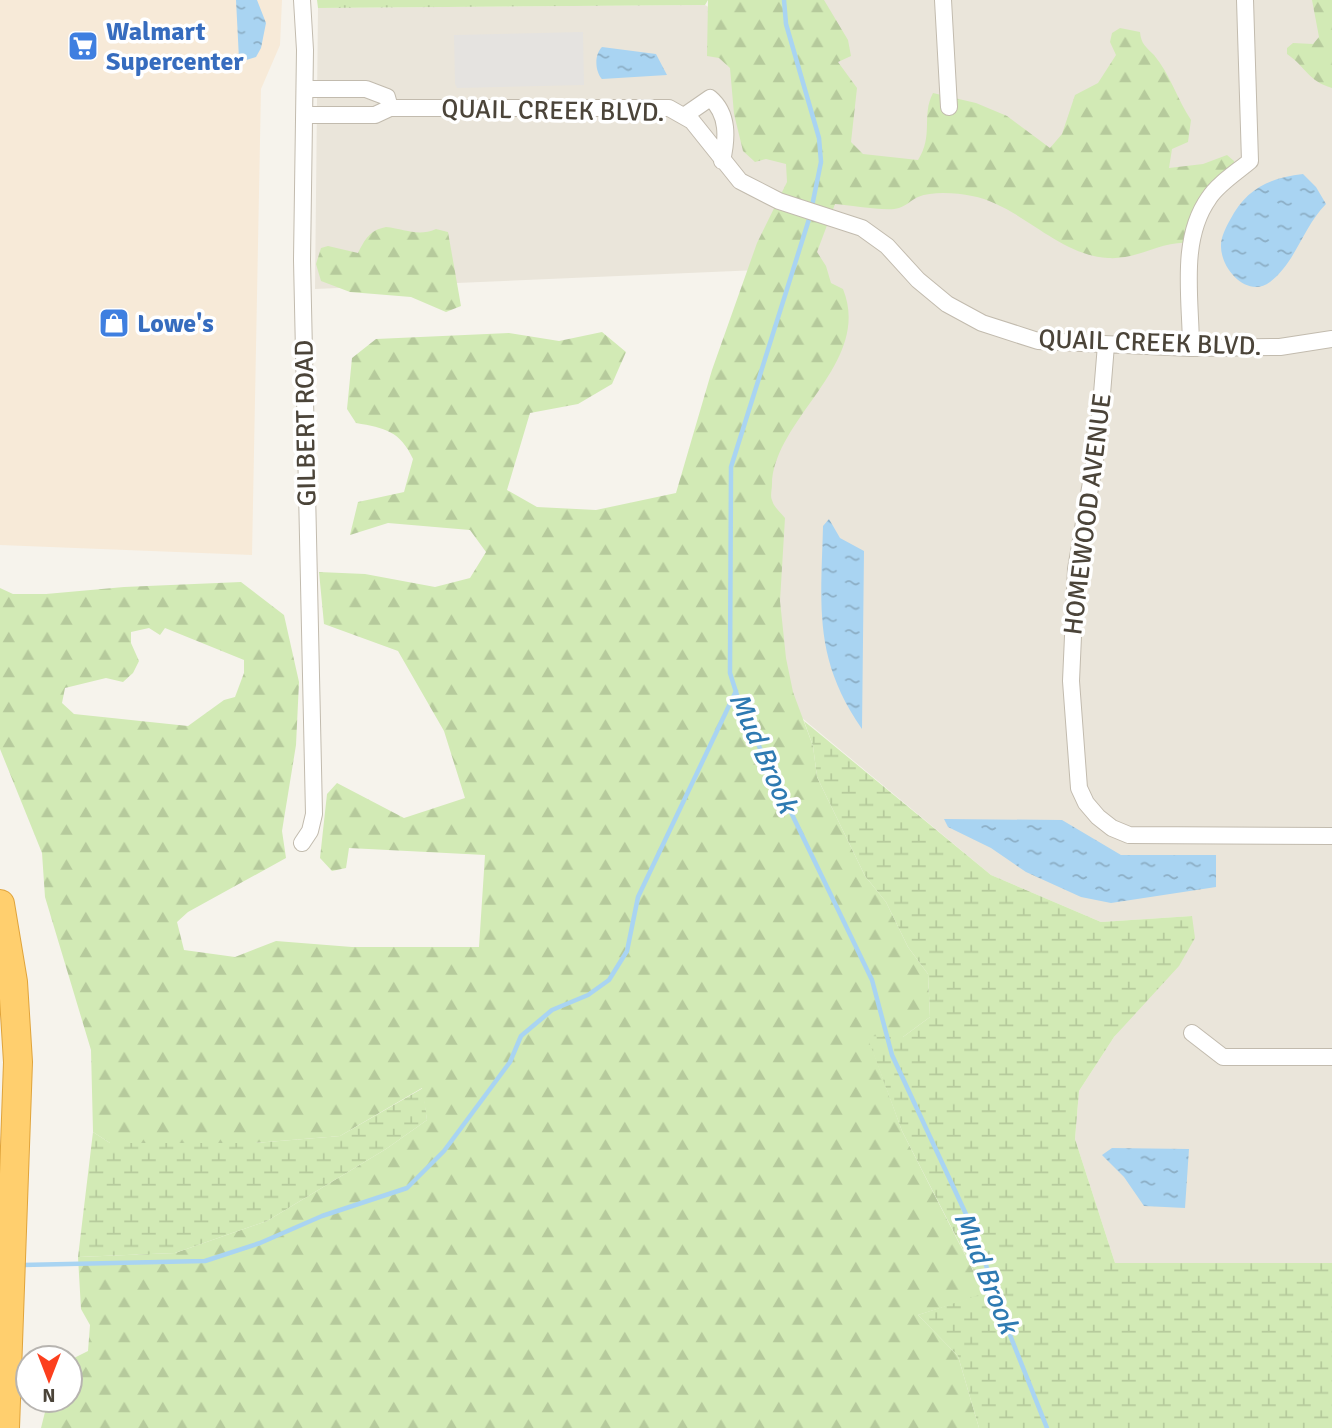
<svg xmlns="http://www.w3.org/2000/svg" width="1332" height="1428" font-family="Signika,sans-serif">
<defs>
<pattern id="grass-tufts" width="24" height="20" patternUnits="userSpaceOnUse" patternTransform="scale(1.75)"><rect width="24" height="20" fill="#d2eab5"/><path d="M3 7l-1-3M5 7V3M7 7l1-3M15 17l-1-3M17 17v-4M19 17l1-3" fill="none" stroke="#b6ca9c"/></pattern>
<pattern id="forest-firs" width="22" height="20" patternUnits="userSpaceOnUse" patternTransform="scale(1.75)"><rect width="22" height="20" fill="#d2eab5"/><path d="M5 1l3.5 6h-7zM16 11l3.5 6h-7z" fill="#b6ca9c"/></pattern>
<pattern id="wetland-marsh" width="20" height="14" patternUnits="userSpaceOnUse" patternTransform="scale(1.75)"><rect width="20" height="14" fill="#d2eab5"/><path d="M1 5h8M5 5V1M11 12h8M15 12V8" fill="none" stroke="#b6ca9c"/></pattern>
<pattern id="water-ripples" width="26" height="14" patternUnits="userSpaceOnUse" patternTransform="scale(1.75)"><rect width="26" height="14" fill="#a9d4f2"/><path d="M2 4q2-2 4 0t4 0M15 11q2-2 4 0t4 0" fill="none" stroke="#8caec5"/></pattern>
</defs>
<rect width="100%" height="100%" fill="#f6f3ec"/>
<path fill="#eae5da" d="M 755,0 L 1332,0 L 1332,1263 L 1115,1263 L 1075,1139 L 1079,1091 L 1114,1037 L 1142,1004 L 1192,916 L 1101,922 L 991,875 L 766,688 L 754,471 L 805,268 L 315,289 L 318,8 L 705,5 L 762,38 Z"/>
<path fill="#f7ead8" d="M 0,0 L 282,0 L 280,45 L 261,89 L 252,555 L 0,545 Z"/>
<path fill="url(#grass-tufts)" d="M 317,0 L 708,0 L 705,5 L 318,8 Z"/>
<path fill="url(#forest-firs)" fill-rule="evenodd" d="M 708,0 L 824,0 L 848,40 L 851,56 L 838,62 L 857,88 L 851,142 L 863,154 L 918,160 C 934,135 921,116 933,93 L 976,103 L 1007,116 L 1050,148 L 1062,134 L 1075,95 L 1098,83 L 1116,55 L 1110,42 L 1112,33 L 1120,28 L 1140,32 C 1141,44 1146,47 1154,55 C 1170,74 1177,99 1191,120 L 1188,142 L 1172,149 L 1169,168 L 1203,164 L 1227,155 L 1234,161 L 1237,172 L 1209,196 L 1190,243 C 1162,240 1138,260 1108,258 C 1057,255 1020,205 972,196 C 956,193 933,191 918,197 C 911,200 906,206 899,208 C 887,212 851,205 835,204 L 817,252 L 826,266 L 831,283 L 843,289 C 873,363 774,418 772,484 C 772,489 770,496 772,500 C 773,506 781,513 785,518 L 780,601 L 786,658 L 793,692 L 813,746 L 817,777 L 865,876 L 886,902 L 908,947 L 928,974 L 930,1017 L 903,1037 L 868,1037 L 902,1131 L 985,1294 L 918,1315 L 958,1356 L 979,1428 L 41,1428 L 48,1400 L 70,1400 L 70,1360 L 88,1351 L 90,1325 L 81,1309 L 78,1257 L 175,1253 L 267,1221 L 386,1149 L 427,1120 L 422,1088 L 340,1136 L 255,1143 L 110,1143 L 93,1132 L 91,1050 L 45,897 L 42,853 L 0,749 L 0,588 L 13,594 L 46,594 L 124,587 L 241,582 L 284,615 L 299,682 L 296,745 L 282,831 L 286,858 L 188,912 L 177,922 L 184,950 L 235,957 L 276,941 L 352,947 L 479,947 L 485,855 L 349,848 L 346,868 L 332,871 L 320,858 L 327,794 L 337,783 L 404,818 L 465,798 L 444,731 L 398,651 L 324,624 L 319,572 L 365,574 L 435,587 L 470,578 L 486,552 L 470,530 L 388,523 L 350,535 L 358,502 L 404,492 L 413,459 C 400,431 385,428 356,423 L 347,409 L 352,358 L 376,339 L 509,333 L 559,341 L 602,332 L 626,352 L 612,384 L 578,404 L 530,413 L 507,490 L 537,507 L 596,510 L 676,493 L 712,370 L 757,243 L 787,182 L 786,164 L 766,159 L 755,162 L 743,151 L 734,114 L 730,68 L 719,58 L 707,56 ZM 149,628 L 160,635 L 165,628 L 244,660 L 244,673 L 235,697 L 224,700 L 188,726 L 74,714 L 62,703 L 65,688 L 106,678 L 123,682 L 133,673 L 139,661 L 131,643 L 131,632 Z
M 1312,0 L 1332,0 L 1332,88 C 1308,81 1306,67 1287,54 L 1287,48 L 1293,43 L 1313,44 L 1319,37 Z
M 386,227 C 405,229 418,237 436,229 L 448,232 L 461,306 L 446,312 L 411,297 L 350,292 L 321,281 L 316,264 L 321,248 L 328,246 L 358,253 C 365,239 370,230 386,227 Z"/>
<path fill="url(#wetland-marsh)" d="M 804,721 L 991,875 L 1101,922 L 1192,916 L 1195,938 L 1179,966 L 1114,1037 L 1079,1091 L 1075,1139 L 1115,1263 L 1332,1263 L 1332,1428 L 979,1428 L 958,1356 L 918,1315 L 985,1293 L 902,1131 L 867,1036 L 903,1037 L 930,1017 L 928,974 L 908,947 L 886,902 L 865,876 L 817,777 L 813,746 Z
M 423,1088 L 427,1120 L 386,1149 L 267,1221 L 175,1253 L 78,1257 L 93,1132 L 110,1143 L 255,1143 L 340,1136 Z"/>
<path fill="#e5e3e0" d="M 583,32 L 584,85 L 457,88 L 455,84 L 454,35 Z"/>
<path fill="url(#water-ripples)" d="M 236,0 L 257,0 L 266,23 L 261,48 L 256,57 L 243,61 L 239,59 Z
M 602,47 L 656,54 L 667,75 L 602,79 C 595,71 594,55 602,47 Z
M 1303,174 L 1316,187 L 1326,204 C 1303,227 1296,262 1270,282 C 1248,299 1220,269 1221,245 C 1221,237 1226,227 1230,220 C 1246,189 1269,178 1303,174 Z
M 829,519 L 840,538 L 864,551 L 862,729 C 813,658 821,606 823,526 Z
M 944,819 L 1062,820 L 1121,855 L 1216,855 L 1216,887 L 1111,903 L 1081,897 L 1026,872 L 991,848 L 948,827 Z
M 1112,1148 L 1189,1149 L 1185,1208 L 1144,1206 L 1124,1177 L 1102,1155 Z"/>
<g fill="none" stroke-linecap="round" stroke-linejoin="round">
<path stroke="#a9d4f2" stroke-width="4.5" d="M 784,0 L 786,24 L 819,138 L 821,162 L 810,216 L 731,467 L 730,673 L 742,711 L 872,980 L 892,1055 L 978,1240 L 1002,1315 L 1047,1428
M 22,1265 L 205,1261 L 260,1243 L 322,1216 L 407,1188 L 444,1151 L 510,1062 L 521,1036 L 552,1010 L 588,995 L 609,980 L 627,951 L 638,897 L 736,691"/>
<g stroke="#c2bbae" stroke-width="18">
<path id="street" d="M 943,0 L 949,107
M 305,89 L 366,89 L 387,97 L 390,108
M 304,115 L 375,115 L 390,108 L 669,108 L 692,121 L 740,181 L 779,201 L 862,228 L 887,246 L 918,280 L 947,304 L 982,323 L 1038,341 L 1191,348 L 1280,347 L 1332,339
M 684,116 L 710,98 C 729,114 727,139 722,161
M 1106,345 L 1098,442 L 1076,569 L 1071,681 L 1079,788 L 1086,803 L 1098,817 L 1112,828 L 1129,835 L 1332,836
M 1191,348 C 1191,300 1179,240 1209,198 C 1218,184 1237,172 1250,161 L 1245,0
M 302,843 L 310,831 L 314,814 L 302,260 L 305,50 L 302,0
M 1192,1033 L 1223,1057 L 1332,1057"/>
</g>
<g stroke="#e0a43c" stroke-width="30">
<path id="highway" d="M 0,904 L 13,982 L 18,1062 L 5,1428"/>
</g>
<use href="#street" stroke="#fff" stroke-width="16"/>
<use href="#highway" stroke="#ffcf6e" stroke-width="28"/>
</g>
<defs>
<g id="supermarket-square" transform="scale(1.575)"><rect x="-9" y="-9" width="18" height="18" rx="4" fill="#3f7fe0" stroke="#fff"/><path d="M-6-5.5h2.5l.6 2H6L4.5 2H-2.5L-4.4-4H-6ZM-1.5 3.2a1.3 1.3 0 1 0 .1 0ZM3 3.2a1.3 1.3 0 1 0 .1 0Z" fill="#fff"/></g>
<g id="shop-square" transform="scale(1.575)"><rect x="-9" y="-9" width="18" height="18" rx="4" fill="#3f7fe0" stroke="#fff"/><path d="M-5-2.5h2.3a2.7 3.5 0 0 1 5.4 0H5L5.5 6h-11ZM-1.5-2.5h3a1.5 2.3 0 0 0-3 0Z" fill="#fff"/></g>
</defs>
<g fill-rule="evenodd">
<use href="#supermarket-square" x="83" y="46"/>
<use href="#shop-square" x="114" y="323"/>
</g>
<g text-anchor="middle" stroke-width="7" stroke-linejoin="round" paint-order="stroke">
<g font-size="26" font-weight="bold" fill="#366cbe" stroke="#fff" text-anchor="start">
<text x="106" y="40">Walmart<tspan x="106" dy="30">Supercenter</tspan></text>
<text x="137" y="332">Lowe's</text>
</g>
<g font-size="26" fill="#4b4439" stroke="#fff">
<text transform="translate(553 110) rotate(1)" y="9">QUAIL CREEK BLVD.</text>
<text transform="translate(1150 342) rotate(2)" y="9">QUAIL CREEK BLVD.</text>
<text transform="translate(305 423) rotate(-91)" y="9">GILBERT ROAD</text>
<text transform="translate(1087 514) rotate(-83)" y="9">HOMEWOOD AVENUE</text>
</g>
<g font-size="28" font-style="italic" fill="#2e7ab2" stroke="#fff">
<text transform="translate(764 752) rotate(66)" y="10">Mud Brook</text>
<text transform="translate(987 1272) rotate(68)" y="10">Mud Brook</text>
</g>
</g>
<g transform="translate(49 1379) rotate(180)"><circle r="33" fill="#ffffff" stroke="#b7b4b0" stroke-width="2"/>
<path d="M0-5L12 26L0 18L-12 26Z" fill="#fc3f1d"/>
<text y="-10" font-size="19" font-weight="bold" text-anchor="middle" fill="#4b4439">N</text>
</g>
</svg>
